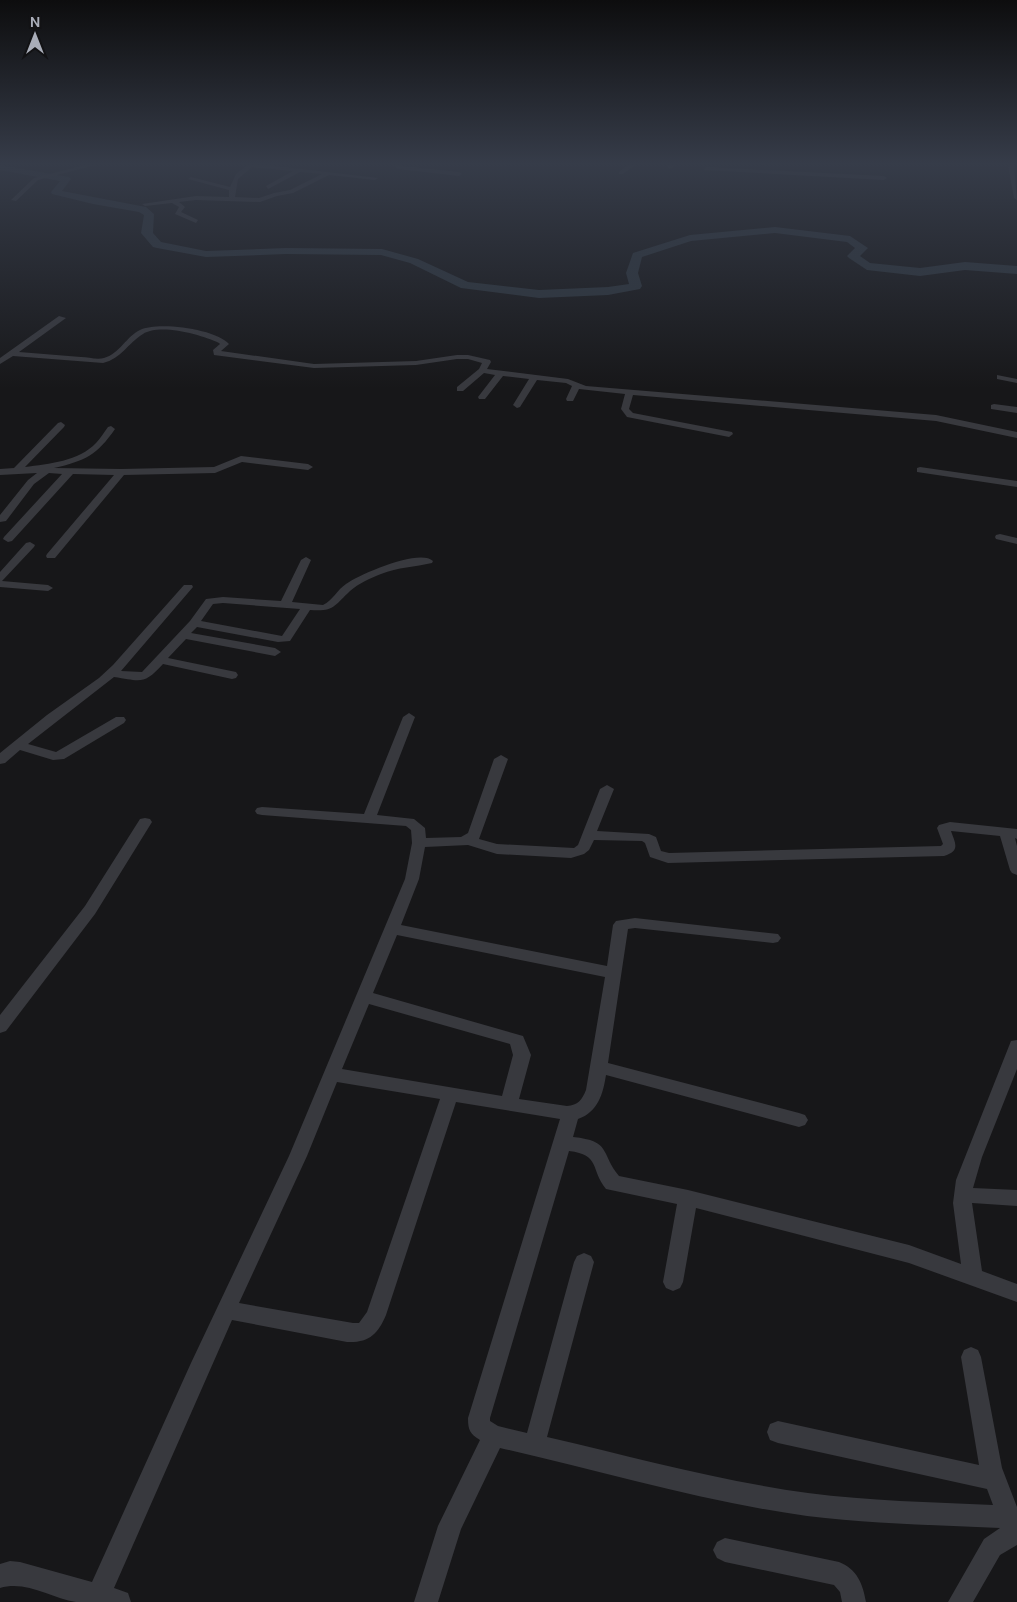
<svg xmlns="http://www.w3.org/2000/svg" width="1017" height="1602" font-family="'DM Sans',sans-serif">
<rect width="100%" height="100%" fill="#171719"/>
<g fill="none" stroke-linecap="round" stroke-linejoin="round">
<path fill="#2d353d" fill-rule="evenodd" d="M 0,165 L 69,177 L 71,179 L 62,191 L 146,207 L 154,214 L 153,233 L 161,242 L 206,251 L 286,248 L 382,249 L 418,259 L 468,282 L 539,290 L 608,287 L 629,284 L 626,273 L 633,253 L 690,235 L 775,227 L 850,236 L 868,248 L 860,256 L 870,263 L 920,268 L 965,262 L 1017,266 L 1017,274 L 965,270 L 920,276 L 867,270 L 849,258 L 847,256 L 855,248 L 847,242 L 775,233 L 691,241 L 642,257 L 638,273 L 642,286 L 640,289 L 608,295 L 539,298 L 461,288 L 410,263 L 381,255 L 286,254 L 206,257 L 157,248 L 153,247 L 141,233 L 144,215 L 139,212 L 93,204 L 52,194 L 51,192 L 60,181 L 0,170 Z"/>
<path fill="#38393e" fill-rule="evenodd" d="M 85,165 L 95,165 L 38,180 L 16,201 L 11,200 L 34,178 Z
M 247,165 L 267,165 L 378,178 L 375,180 L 329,175 L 293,193 L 277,196 L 260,202 L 196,200 L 179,202 L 185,207 L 181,212 L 198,220 L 196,223 L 175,214 L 179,207 L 172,203 L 145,206 L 142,204 L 196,196 L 229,197 L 229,190 L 188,179 L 191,177 L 230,187 L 236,174 ZM 252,167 L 293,171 L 266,186 L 268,189 L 300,172 L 322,174 L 290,190 L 274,193 L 259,198 L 235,197 L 238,179 Z
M 393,165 L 459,172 L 462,174 L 459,176 L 398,169 Z
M 628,165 L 635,165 L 623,174 L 619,174 L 619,172 Z
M 669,165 L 675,165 L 670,169 L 667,167 Z
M 1008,165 L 1014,165 L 1017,200 L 1014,198 Z
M 706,167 L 884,176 L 887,178 L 884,180 L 704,170 Z
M 59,316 L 66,318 L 19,352 C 40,354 60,355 81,357 C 88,357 97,360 104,358 C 119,354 127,336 140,330 C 158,321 216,329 229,344 L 221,351 L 314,364 L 416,361 L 457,355 L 468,355 L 490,360 L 491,362 L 487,369 L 568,379 L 586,386 L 936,415 L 1017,432 L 1017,438 L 936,421 L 633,395 L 629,409 L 633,413 L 732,432 L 733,434 L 729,437 L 627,417 L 621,409 L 625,394 L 579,389 L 573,401 L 567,401 L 566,399 L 572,386 L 566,383 L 537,380 L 520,407 L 517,408 L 513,405 L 529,379 L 503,376 L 485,399 L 479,399 L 478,397 L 495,375 L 484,373 L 463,391 L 457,391 L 457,387 L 479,369 L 482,363 L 468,359 L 457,359 L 416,365 L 314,368 L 214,355 L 213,350 L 220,344 L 219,343 C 202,335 160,323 143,334 C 128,343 121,359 103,363 L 13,356 L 0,364 L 0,358 Z
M 997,375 L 1017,379 L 1017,383 L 997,379 Z
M 994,404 L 1017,407 L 1017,413 L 991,409 L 991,405 Z
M 61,422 L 65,425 L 64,427 L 25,467 C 49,464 79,461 96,443 C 101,438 104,432 108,427 L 111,426 L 115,429 C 97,455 85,461 54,468 L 121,469 L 214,467 L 241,456 L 308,464 L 313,467 L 308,470 L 242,462 L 215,473 L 124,475 L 55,558 L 47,558 L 46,556 L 47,554 L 114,475 L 73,474 L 12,541 L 8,542 L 3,539 L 4,537 L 62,474 L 49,473 L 34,484 L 6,521 L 0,522 L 0,515 L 28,480 L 37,473 L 0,475 L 0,469 L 14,468 L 58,423 Z
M 920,467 L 1017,481 L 1017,487 L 917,472 L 917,468 Z
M 1000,534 L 1017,538 L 1017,544 L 996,539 L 995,537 L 996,535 Z
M 30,542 L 35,545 L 34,547 L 2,581 L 48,585 L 53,588 L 48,591 L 0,587 L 0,572 L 26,543 Z
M 306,557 L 311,560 L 292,602 L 323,605 C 333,600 337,590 346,584 C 360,574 420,548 433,561 L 432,563 C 415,567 398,567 381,574 C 371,578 359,583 350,591 C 334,606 334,612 310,610 L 290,641 L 278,642 L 197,627 L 191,633 L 275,648 L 281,652 L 275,656 L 186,639 L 168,658 L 236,672 L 238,675 L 236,678 L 232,679 L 163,664 C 144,685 141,681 114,677 L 28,744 L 56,752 L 116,717 L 124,717 L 126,720 L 124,723 L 64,759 L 53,760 L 20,750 L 5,763 L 0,764 L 0,753 L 47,715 L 99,678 L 113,665 L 184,585 L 192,585 L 193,587 L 121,671 L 142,672 L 190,621 L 206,599 L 223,597 L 281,601 L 301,560 ZM 223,603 L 300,609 L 282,636 L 201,621 L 213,604 Z
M 409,713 L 415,717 L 377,815 L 414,819 L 425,828 L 426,838 L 461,837 L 468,833 L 494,759 L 501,755 L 508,759 L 479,839 L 497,844 L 574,848 L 578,845 L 600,789 L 607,785 L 614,789 L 597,831 L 649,834 L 656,837 L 661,851 L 669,853 L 941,846 L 943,844 L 937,828 L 939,825 L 950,822 L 1017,829 L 1017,839 L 1015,838 L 1017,846 L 1017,875 L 1012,873 L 1010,870 L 1000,836 L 951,831 C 955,843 961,851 944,856 L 668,863 L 650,857 L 645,843 L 642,841 L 594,840 L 589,850 L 584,854 L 571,858 L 497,854 L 468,845 L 425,847 L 419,879 L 401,925 L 607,966 L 613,925 L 616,921 L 635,918 L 778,934 L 781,938 L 778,942 L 773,943 L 635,928 L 628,929 L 608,1063 L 799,1113 L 805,1115 L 808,1120 L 805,1125 L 799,1127 L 606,1075 C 603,1094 598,1112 578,1119 L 573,1137 C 612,1141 600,1153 619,1176 L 688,1190 L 909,1245 L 961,1264 L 953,1203 L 956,1180 L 1009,1046 L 1011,1041 L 1017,1040 L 1017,1069 L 982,1157 L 973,1188 L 1017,1190 L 1017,1206 L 972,1203 L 982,1271 L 1017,1284 L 1017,1302 L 909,1263 L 696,1208 L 683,1282 L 680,1288 L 673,1291 L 666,1288 L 663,1282 L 677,1204 L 606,1189 C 590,1169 601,1155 569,1151 L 490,1418 L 490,1421 L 498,1426 L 527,1433 L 574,1262 L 577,1256 L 584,1253 L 591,1256 L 594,1262 L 547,1437 C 633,1457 720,1481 808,1493 C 869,1501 931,1502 993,1505 L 987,1489 L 778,1443 L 770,1440 L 767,1432 L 770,1424 L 778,1421 L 979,1465 L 961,1357 L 964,1350 L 971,1347 L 978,1350 L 981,1357 L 1002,1468 L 1017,1507 L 1017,1545 L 1000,1555 L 973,1602 L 948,1602 L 984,1539 L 1000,1528 C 936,1525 871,1524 807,1516 C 705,1502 600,1471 500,1448 L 461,1529 L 438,1602 L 414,1602 L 438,1526 L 480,1440 C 470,1434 468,1430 468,1418 L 560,1119 L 456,1102 L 386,1315 C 378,1334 369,1343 347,1342 L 232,1320 L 114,1588 L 128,1593 L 131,1602 C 113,1602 93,1602 76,1602 C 51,1598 26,1580 0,1588 L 0,1564 L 10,1561 L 20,1562 L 92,1582 L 191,1363 L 289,1156 L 405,879 L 412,843 L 411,830 L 406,826 L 262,815 L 257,814 L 255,811 L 257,808 L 262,807 L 364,814 L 403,717 ZM 397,935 L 605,977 L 586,1090 C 582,1100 578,1105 567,1106 L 519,1099 L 531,1055 L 523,1036 L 373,993 ZM 369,1004 L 510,1044 L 513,1055 L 502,1096 L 342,1069 ZM 337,1082 L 440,1099 L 367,1312 L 359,1323 L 353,1323 L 239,1303 L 307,1156 Z
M 145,818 L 150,819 L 152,822 L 95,914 L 6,1031 L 0,1033 L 0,1015 L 85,906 L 140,819 Z
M 725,1538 L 839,1562 C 857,1569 863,1584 866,1602 L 842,1602 L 840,1592 L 834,1585 L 725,1562 L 717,1558 L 713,1550 L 717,1542 Z"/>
</g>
<linearGradient id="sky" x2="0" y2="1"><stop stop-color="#0d0d0e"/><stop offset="0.42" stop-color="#363c49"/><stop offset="1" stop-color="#363c49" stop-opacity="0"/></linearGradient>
<rect width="1017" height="389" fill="url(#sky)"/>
<g transform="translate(35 35)" stroke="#121214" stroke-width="4" paint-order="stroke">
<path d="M0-4L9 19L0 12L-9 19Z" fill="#a9adb8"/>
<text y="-8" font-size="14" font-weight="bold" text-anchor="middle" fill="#a9adb8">N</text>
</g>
</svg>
